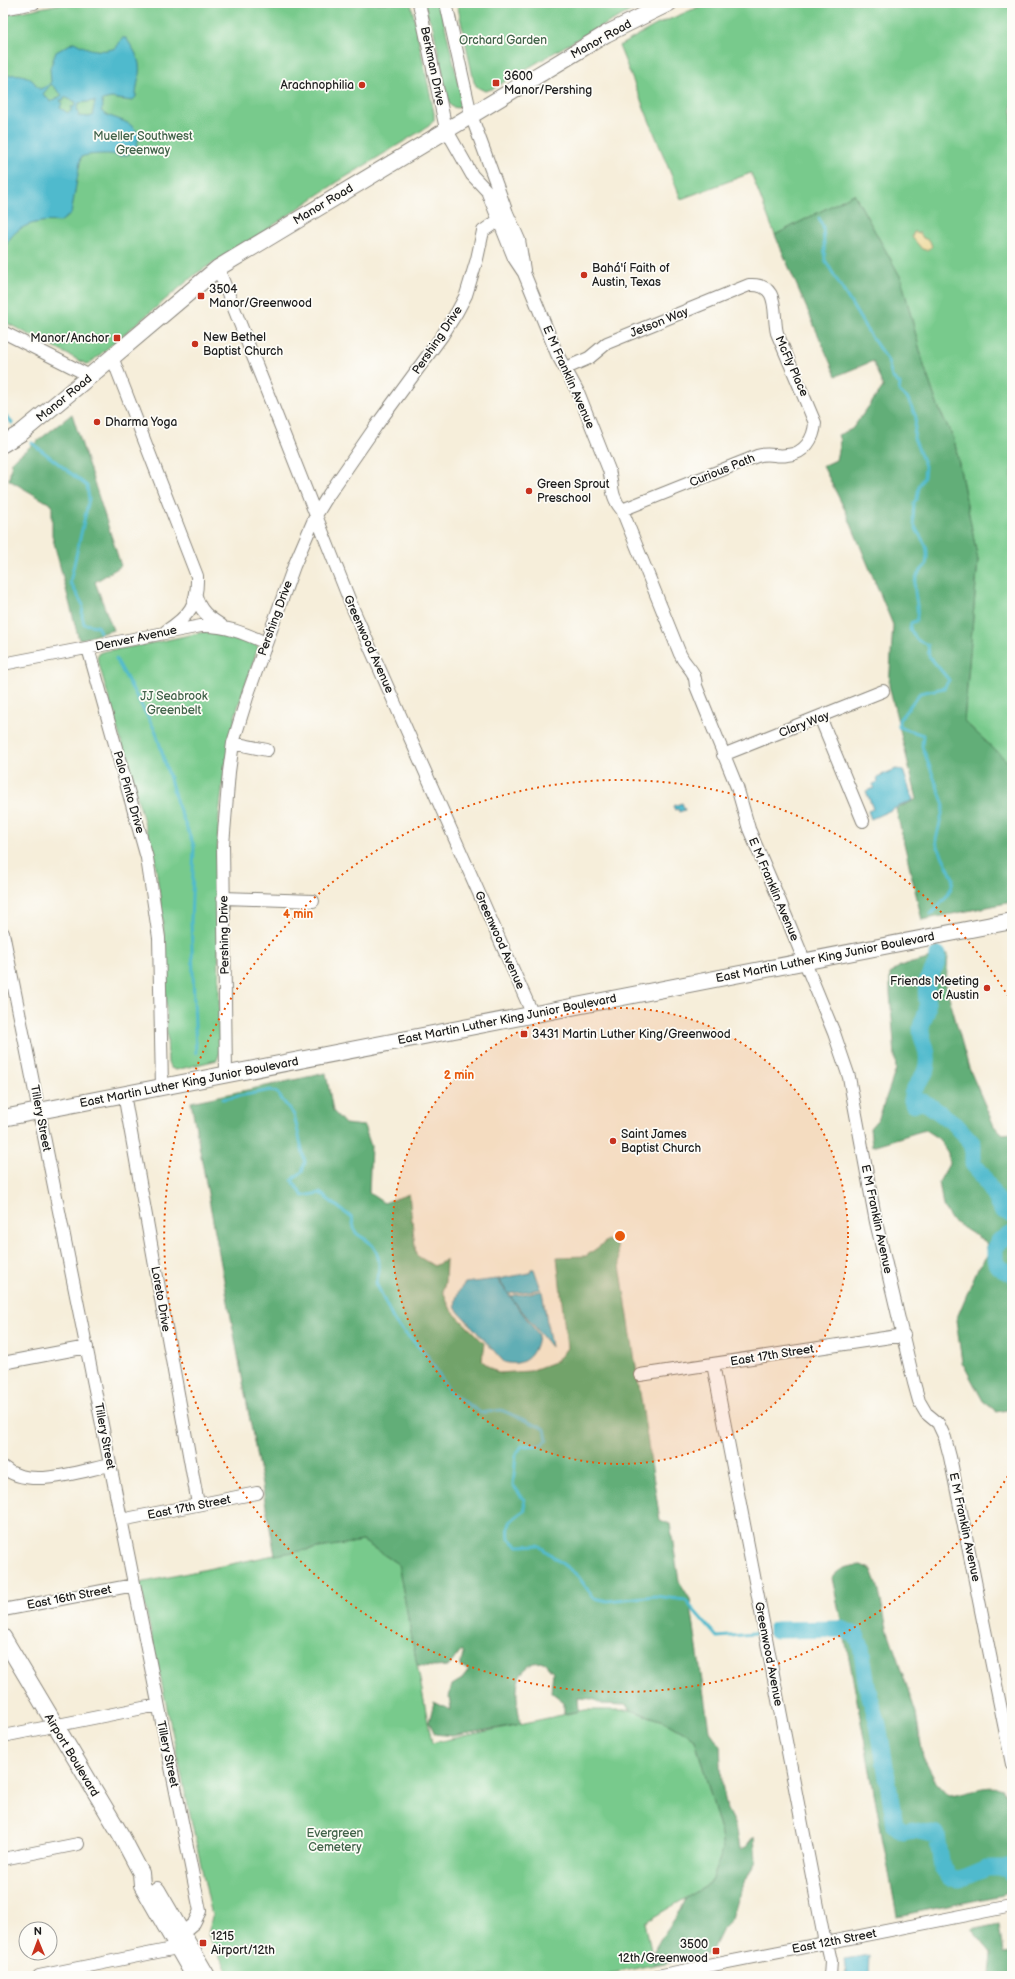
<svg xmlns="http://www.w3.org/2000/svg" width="1015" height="1979" font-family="'Balsamiq Sans',sans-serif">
<rect width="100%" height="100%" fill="#fdfcf7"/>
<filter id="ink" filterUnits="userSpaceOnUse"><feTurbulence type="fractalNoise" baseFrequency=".025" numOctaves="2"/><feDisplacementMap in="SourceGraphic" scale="8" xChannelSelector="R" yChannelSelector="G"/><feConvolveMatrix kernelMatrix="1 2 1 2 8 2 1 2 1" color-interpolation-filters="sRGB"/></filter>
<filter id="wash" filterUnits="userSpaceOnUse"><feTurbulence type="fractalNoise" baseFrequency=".012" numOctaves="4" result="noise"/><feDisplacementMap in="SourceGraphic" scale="16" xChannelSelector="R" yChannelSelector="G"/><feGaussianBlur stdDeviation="0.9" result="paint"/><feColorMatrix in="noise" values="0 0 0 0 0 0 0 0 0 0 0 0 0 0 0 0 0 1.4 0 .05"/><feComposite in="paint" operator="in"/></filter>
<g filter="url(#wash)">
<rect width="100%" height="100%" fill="#f6eeda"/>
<path fill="#78ca8c" stroke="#4a7354" d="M 66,3 L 411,3 L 434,113 L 434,120 L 429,126 L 336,183 L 259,235 L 197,273 L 90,363 L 86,364 L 3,321 L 3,15 Z
M 422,3 L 440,3 C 447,37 456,70 463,104 L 457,108 L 452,107 L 449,104 L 433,27 Z
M 457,3 L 646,3 L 579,38 L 492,89 L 485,91 L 477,87 L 474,82 Z
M 708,3 L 1012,3 L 1012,766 L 964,721 L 978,560 L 954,439 L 938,407 L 924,366 L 901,278 L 854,194 L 775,235 L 751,173 L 681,199 L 619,46 L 656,25 Z
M 208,631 L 236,636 L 256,644 L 258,647 L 236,713 L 224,774 L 219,815 L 217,857 L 220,1052 L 217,1060 L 176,1070 L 171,1068 L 168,1063 L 163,922 L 155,860 L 97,657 L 99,653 L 105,651 L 148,644 Z
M 363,1541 L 398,1564 L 432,1743 L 585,1710 L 630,1710 L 664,1721 L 695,1739 L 720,1828 L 723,1849 L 710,1884 L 645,1922 L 654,1965 L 597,1976 L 230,1976 L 208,1935 L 212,1916 L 140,1583 L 284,1553 Z"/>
<path fill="#62ae78" stroke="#3f654a" d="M 854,194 L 901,278 L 924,366 L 938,407 L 954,439 L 978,560 L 964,721 L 1012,766 L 1012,902 L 922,920 L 896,809 L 917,799 L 889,686 L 893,625 L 846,512 L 823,466 L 836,460 L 840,441 L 838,435 L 852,429 L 883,387 L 873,361 L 836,376 L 775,235 Z
M 72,414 L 121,566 L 95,582 L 113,630 L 79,640 L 52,535 L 52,505 L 9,480 L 12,461 Z
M 948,954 L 946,986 L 969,1068 L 994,1126 L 1003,1134 L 1012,1133 L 1012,1409 L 997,1412 L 983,1401 L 962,1362 L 956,1320 L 977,1270 L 988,1254 L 986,1242 L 952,1221 L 943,1206 L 939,1182 L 949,1164 L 948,1153 L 939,1139 L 925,1130 L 872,1146 L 870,1128 L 879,1118 L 896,1069 L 890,993 L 890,974 L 900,966 Z
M 326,1073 L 333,1111 L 345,1124 L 364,1126 L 371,1146 L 369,1193 L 384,1203 L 409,1194 L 416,1255 L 434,1266 L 446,1260 L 445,1282 L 443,1291 L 451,1310 L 484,1343 L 482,1361 L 498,1373 L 530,1371 L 557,1361 L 567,1348 L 557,1257 L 586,1256 L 608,1240 L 617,1246 L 660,1520 L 670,1524 L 679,1581 L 690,1599 L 709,1730 L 720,1745 L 722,1784 L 727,1809 L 737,1830 L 740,1849 L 746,1847 L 754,1837 L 756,1860 L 737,1899 L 732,1920 L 721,1931 L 710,1954 L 654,1965 L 652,1954 L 661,1938 L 681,1910 L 686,1898 L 710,1884 L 723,1849 L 720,1828 L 695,1739 L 664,1721 L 630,1710 L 626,1705 L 602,1704 L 593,1699 L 578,1698 L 579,1711 L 564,1714 L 564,1702 L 551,1692 L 553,1672 L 544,1662 L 533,1663 C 530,1666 524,1669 522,1673 C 513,1686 518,1710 521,1724 L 452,1736 L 435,1734 L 429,1722 L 434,1702 L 451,1710 L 449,1697 L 452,1685 L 462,1679 L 469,1670 L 460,1667 L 463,1653 L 461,1650 L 449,1666 L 434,1667 L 417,1665 L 398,1564 L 363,1541 L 275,1555 L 191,1102 Z
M 861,1565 L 872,1570 L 877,1583 L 887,1628 L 916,1713 L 923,1757 L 936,1782 L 948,1795 C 966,1794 986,1783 1003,1789 C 1015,1818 1012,1859 1012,1891 L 1003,1895 L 897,1916 L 850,1663 L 832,1578 C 840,1567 849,1566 861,1565 Z
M 999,1923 L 1003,1953 L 1012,1952 L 1012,1976 L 990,1976 L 992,1954 L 971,1929 Z"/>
<path fill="#eeda9e" stroke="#857b5d" d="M 914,232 L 920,233 L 923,238 L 930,241 L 932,247 L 926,250 L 922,249 L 912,237 Z"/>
<path fill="#50bacd" stroke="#366b74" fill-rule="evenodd" d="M 122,38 L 126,38 C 130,44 136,52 138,60 C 142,71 136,85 136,97 L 132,101 L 111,98 L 102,100 L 103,107 L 101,111 C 108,118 127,119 135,129 C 138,133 139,136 138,141 C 137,151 128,157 118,156 C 115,155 112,154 109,154 C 100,154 89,154 81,157 L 71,214 L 60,222 C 34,219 9,227 3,255 L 3,77 C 13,73 25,73 34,82 C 36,85 36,87 40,89 L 47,86 L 51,82 L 50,68 L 56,52 L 74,42 C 88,50 101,53 116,48 ZM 51,84 L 62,95 L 51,102 L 43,94 ZM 64,97 L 76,102 L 74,107 L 71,107 L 72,110 L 68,113 L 60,108 L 62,103 L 60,100 L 64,100 ZM 95,101 L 93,111 L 94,115 L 89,117 L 78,116 L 79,113 L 77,109 L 79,103 Z
M 896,769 L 903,770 L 913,800 L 871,819 L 868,811 L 873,809 L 866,791 L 874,788 L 873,784 L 878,782 L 877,777 Z
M 682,803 L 685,810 L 679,812 L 678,809 L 675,810 L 673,806 Z
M 531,1269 L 534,1269 L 541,1289 L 509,1294 L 498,1279 L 530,1273 Z
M 497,1279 L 538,1334 C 537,1353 525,1368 504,1362 L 456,1309 C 454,1299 458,1291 465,1283 Z
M 542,1291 L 551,1347 L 510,1296 Z
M 870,1955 L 869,1976 L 846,1976 L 844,1959 Z"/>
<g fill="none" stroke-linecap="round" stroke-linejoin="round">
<path stroke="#50bacd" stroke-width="3" d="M 819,218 L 823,227 L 825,260 L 870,335 L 888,361 L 892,377 L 900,384 L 899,391 L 908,399 L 916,417 L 914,438 L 925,466 L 924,477 L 919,486 L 917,499 L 914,502 C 914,508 912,518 914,524 C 922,544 930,541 926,565 C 903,585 923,600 916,621 L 911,623 L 910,629 L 917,640 L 928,645 L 929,656 L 949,680 L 944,688 L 920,693 L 899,720 L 899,727 L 923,735 L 922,746 L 944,805 L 936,840 L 937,845 L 953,878 C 953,893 940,904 931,914
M 3,412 L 12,423
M 32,443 L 87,486 L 89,499 L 70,582 L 83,605 L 82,616 L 84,624 L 97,626 L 100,632
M 116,659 L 156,732 L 177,803 L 194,846 L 191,921 L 196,1053
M 223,1099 L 271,1090 L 277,1093 L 294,1115 L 305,1162 L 302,1172 L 292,1180 L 303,1196 L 320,1193 L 352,1218 L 355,1232 C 359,1236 364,1238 368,1241 C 381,1252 381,1268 376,1283 L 395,1323 L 427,1355 L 450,1392 L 481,1413 L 501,1410 L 545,1429 L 547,1440 L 542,1445 L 522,1446 L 516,1454 L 513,1485 L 524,1500 L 525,1510 C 511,1520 507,1520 509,1539 L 518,1546 L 538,1545 L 577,1575 L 594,1598 L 607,1601 L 655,1596 L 685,1600 L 717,1637 L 755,1634"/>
<path stroke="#50bacd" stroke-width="17" d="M 938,955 C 938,967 932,969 928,979 C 924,989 928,1000 927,1010 C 926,1016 922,1021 921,1027 C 920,1041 931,1050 926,1069 C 923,1082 907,1090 913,1104 L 923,1102 L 929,1105 L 955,1124 L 973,1144 L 973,1164 L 981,1173 L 1002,1210 L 1012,1215
M 1012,1234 L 1000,1240 L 995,1247 C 995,1266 994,1266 1012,1274
M 776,1630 L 842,1629 L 856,1635 L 861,1647 L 867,1686 L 878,1724 L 895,1825 L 903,1832 L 913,1830 L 937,1835 L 942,1867 L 950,1878 L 960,1879 L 986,1868 L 1007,1868 L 1012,1873"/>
</g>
</g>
<g filter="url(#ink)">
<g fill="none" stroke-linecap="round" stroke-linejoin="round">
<g stroke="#89857b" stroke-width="14">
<path id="minor" d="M 419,3 L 446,129 L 472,175 L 487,191 L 514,258 L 524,273 L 557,354 L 578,392 L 609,470 C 613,485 610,496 622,510 L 680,654 C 686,668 695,668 696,686 L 737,787 L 749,829 L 776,892 L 834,1033 L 849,1077 L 876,1222 L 914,1383 L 919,1401 L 926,1413 L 938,1423 L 945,1438 L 950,1457 L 1012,1764
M 446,3 L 471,115 L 507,213 L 519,240 L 524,270
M 3,9 L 34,3
M 218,268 L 353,609 L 533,1015
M 3,332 L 90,376
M 112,357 L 197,576 C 198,605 189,616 166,631
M 566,368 L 589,358 L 607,343 L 749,285 C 781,283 772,313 777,333 L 815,423 C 814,438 805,454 787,455 C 776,457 769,452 757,456 L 622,510
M 196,596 C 200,611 208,617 221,625
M 88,648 L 147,858 L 159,938 L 162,1087
M 3,664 L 201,626 C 225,625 244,633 266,643
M 820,717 L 863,821
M 233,743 L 267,750
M 723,755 L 883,691
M 223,898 L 313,901
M 3,933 L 200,1911 L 194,1923 L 182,1933
M 226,1074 L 223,845 L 229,772 L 233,743 L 249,691 L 294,566 L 315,517 L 329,494 L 376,426 L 442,336 L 457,312 L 466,295 L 477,259 L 483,231 L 503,217
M 124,1094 L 198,1504
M 3,1363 L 87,1347
M 713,1364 L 825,1943
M 640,1375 L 904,1335
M 3,1467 C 28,1490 80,1471 110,1465
M 121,1520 L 257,1493
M 3,1610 L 134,1585
M 3,1736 L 158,1705
M 3,1859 L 78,1844
M 827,1943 L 831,1961 L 830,1976
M 39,1976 L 177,1948
M 657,1976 L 1012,1906"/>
</g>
<g stroke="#89857b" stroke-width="18">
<path id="major" d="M 3,444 L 21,433 L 90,376 L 218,268 L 578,51 L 606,34 L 669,3
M 3,1118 L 1012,921
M 3,1637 L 121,1835 L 141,1873 L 142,1885 L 194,1976
M 157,1890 L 207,1976"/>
</g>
<use href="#minor" stroke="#fff" stroke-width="12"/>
<use href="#major" stroke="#fff" stroke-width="16"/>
</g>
</g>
<circle cx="620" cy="1236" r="228" fill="#e8590c" fill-opacity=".12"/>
<g fill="none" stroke="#e8590c" stroke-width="2" stroke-dasharray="2 4">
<circle cx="620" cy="1236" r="228"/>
<path d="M1011 1471A456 456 0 1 1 1011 1001"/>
</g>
<g fill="#c8321e" stroke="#fdfcf7" stroke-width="1.5">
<rect x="492" y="79" width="8" height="8" rx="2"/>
<circle cx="362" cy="85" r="4"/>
<circle cx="584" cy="275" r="4"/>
<rect x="197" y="292" width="8" height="8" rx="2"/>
<rect x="113" y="334" width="8" height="8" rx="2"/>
<circle cx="195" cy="344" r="4"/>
<circle cx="97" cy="422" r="4"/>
<circle cx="529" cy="491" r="4"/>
<circle cx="987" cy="988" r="4"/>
<rect x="520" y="1030" width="8" height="8" rx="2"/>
<circle cx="613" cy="1141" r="4"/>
<rect x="199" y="1939" width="8" height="8" rx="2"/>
<rect x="712" y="1947" width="8" height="8" rx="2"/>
</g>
<g text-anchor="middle" stroke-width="3.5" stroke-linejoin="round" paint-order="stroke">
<g font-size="12" fill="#1c1c1c" stroke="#fdfcf7">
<text transform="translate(601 39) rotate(-29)" y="4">Manor Road</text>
<text transform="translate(433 66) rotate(78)" y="4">Berkman Drive</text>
<text transform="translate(323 204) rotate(-31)" y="4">Manor Road</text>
<text transform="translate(659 322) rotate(-22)" y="4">Jetson Way</text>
<text transform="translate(437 340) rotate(-56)" y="4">Pershing Drive</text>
<text transform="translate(792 366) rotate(66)" y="4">McFly Place</text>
<text transform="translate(569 377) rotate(66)" y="4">E M Franklin Avenue</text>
<text transform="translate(64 398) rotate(-39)" y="4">Manor Road</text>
<text transform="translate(722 470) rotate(-22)" y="4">Curious Path</text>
<text transform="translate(275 618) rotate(-70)" y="4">Pershing Drive</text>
<text transform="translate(136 638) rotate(-12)" y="4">Denver Avenue</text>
<text transform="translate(369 644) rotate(66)" y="4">Greenwood Avenue</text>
<text transform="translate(804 724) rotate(-21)" y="4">Clary Way</text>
<text transform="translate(129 792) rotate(74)" y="4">Palo Pinto Drive</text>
<text transform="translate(774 889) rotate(67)" y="4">E M Franklin Avenue</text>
<text transform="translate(224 935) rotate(-91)" y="4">Pershing Drive</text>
<text transform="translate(500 940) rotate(66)" y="4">Greenwood Avenue</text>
<text transform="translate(825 957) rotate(-11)" y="4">East Martin Luther King Junior Boulevard</text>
<text transform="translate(507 1019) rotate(-11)" y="4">East Martin Luther King Junior Boulevard</text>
<text transform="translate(189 1082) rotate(-11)" y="4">East Martin Luther King Junior Boulevard</text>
<text transform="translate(41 1118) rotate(79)" y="4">Tillery Street</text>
<text transform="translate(877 1219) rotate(78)" y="4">E M Franklin Avenue</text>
<text transform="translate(161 1299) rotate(80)" y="4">Loreto Drive</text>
<text transform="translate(772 1355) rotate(-9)" y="4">East 17th Street</text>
<text transform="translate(105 1436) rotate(79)" y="4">Tillery Street</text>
<text transform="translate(189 1507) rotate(-11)" y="4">East 17th Street</text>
<text transform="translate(965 1527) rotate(78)" y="4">E M Franklin Avenue</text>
<text transform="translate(69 1597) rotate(-11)" y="4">East 16th Street</text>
<text transform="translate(769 1654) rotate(79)" y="4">Greenwood Avenue</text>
<text transform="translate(168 1754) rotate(78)" y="4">Tillery Street</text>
<text transform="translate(72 1755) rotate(59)" y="4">Airport Boulevard</text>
<text transform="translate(834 1941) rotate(-11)" y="4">East 12th Street</text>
</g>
<g font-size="12" fill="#416249" stroke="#fdfcf7">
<text x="503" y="44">Orchard Garden</text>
<text x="143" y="140">Mueller Southwest<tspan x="143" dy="14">Greenway</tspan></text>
<text x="174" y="700">JJ Seabrook<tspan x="174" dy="14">Greenbelt</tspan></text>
<text x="335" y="1837">Evergreen<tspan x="335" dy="14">Cemetery</tspan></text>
</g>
<g font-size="12" fill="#1c1c1c" stroke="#fdfcf7" text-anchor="start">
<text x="504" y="80">3600<tspan x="504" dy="14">Manor/Pershing</tspan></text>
<text x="354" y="89" text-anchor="end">Arachnophilia</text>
<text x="592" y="272">Bahá'í Faith of<tspan x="592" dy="14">Austin, Texas</tspan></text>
<text x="209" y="293">3504<tspan x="209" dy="14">Manor/Greenwood</tspan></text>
<text x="203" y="341">New Bethel<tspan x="203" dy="14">Baptist Church</tspan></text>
<text x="109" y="342" text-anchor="end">Manor/Anchor</text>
<text x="105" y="426">Dharma Yoga</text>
<text x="537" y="488">Green Sprout<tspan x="537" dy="14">Preschool</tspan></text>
<text x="979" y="985" text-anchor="end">Friends Meeting<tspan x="979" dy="14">of Austin</tspan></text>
<text x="532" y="1038">3431 Martin Luther King/Greenwood</text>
<text x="621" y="1138">Saint James<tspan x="621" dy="14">Baptist Church</tspan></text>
<text x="211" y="1940">1215<tspan x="211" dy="14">Airport/12th</tspan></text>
<text x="708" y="1948" text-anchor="end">3500<tspan x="708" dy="14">12th/Greenwood</tspan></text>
</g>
</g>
<circle cx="620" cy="1236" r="6" fill="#e8590c" stroke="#fdfcf7" stroke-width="2"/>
<g font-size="12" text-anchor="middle" font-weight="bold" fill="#e8590c" stroke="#fdfcf7" stroke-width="3.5" stroke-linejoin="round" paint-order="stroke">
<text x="298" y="918">4 min</text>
<text x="459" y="1079">2 min</text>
</g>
<rect width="1015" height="1979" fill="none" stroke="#fdfcf7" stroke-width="16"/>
<g transform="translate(38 1941) rotate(359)"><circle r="19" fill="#fdfcf7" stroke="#a3a29f"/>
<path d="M0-3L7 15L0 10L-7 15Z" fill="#c8321e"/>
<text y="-6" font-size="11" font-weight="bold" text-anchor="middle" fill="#1c1c1c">N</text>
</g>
</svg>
